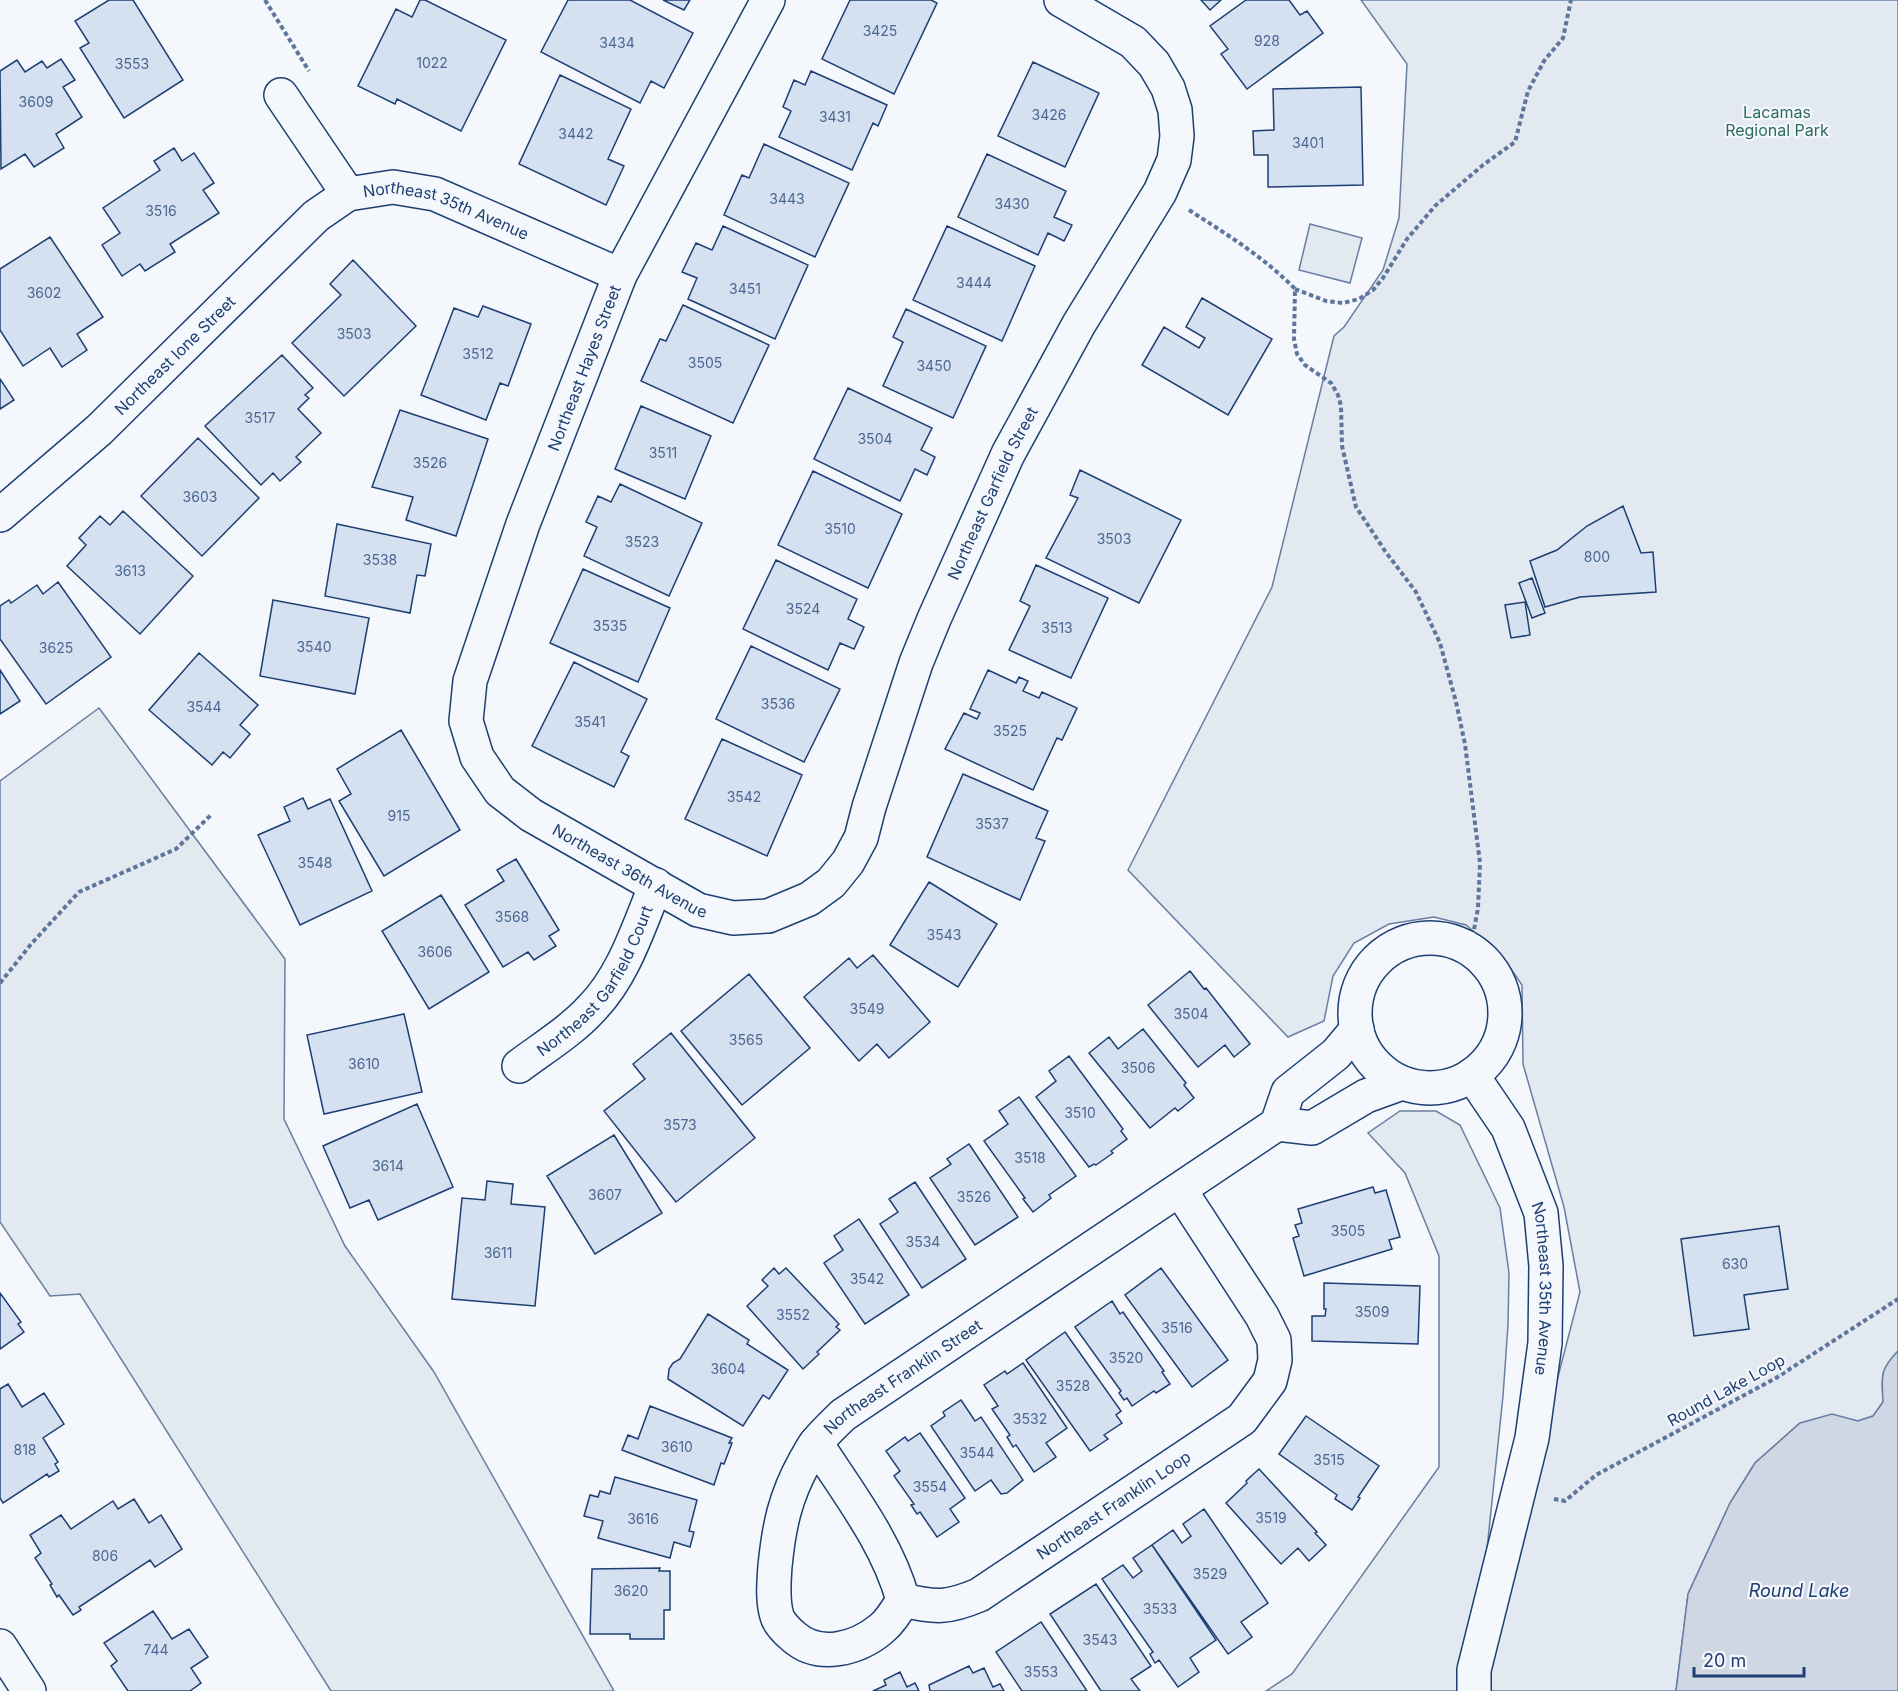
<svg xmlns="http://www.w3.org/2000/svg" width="1898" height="1691" font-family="Inter,sans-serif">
<rect width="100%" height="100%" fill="#f4f7fb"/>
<path fill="#e3e9f0" stroke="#687fa3" stroke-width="1.5" d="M 1361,0 L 1898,0 L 1898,1351 C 1879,1371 1882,1376 1883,1402 L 1873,1416 L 1858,1421 L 1849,1419 L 1800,1423 L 1755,1463 L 1730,1503 L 1688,1594 L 1676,1691 L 1487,1691 L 1494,1623 L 1580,1292 L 1564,1207 L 1523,1064 L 1522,985 L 1502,956 L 1466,925 L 1434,917 L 1389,924 L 1354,943 L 1333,976 L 1324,1021 L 1288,1037 L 1128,870 L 1272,587 L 1334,336 L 1344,327 L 1383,270 L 1399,218 L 1407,64 Z
M 1310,224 L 1362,238 L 1350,283 L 1299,270 Z
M 99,708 L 285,959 L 284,1119 L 345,1246 L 434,1372 L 614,1691 L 331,1691 L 80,1294 L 50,1296 L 0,1222 L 0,781 Z
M 1400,1111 L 1436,1111 L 1460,1125 L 1500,1208 L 1509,1273 L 1508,1325 L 1503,1396 L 1487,1549 L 1464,1653 L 1461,1691 L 1266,1691 L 1292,1674 L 1439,1467 L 1439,1256 L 1405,1173 L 1368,1133 Z"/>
<path fill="#cfd7e4" stroke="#687fa3" stroke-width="1.5" d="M 1898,1351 L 1898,1691 L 1676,1691 L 1688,1594 L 1730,1503 L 1755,1463 L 1800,1423 L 1832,1414 L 1858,1421 L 1873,1416 L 1883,1402 C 1882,1376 1879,1371 1898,1351 Z"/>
<path fill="#d5e0f0" stroke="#1d3f73" stroke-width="1.5" d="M 109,0 L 133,0 L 183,80 L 124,118 L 80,48 L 89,43 L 75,21 Z
M 420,0 L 425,0 L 506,40 L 461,131 L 397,99 L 395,104 L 358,86 L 396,9 L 412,17 Z
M 568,0 L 630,0 L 693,33 L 664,88 L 651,81 L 640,103 L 541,52 Z
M 663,0 L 690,0 L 684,10 Z
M 850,0 L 931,0 L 937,3 L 894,94 L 822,59 Z
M 1201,0 L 1221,0 L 1210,10 Z
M 1246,0 L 1289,0 L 1300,15 L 1307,11 L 1323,33 L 1247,89 L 1221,54 L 1228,49 L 1210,26 Z
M 61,59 L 75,80 L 63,87 L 82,117 L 56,134 L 64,148 L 34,167 L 25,154 L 1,169 L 0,71 L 17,60 L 25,72 L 42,61 L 47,68 Z
M 1033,62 L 1099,93 L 1065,167 L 998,136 Z
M 811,71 L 887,105 L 878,126 L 873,123 L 852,170 L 779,137 L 791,111 L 783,107 L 794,80 L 805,85 Z
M 560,75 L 631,109 L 608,159 L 624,166 L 606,205 L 519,164 Z
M 1361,87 L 1363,185 L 1268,187 L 1268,155 L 1254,155 L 1253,131 L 1274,130 L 1273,89 Z
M 764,144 L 849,183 L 815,257 L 724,215 L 742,175 L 749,178 Z
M 174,148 L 182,161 L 194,153 L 214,183 L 203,190 L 219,213 L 170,244 L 175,252 L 145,271 L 140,264 L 122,276 L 102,245 L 120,233 L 103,208 L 160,170 L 154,161 Z
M 987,154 L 1066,191 L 1054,217 L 1072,225 L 1064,241 L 1048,233 L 1038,255 L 958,217 Z
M 723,226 L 808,265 L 775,339 L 688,299 L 697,278 L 682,272 L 696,243 L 712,250 Z
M 947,226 L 1035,266 L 1002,341 L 913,300 Z
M 50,237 L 103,317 L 77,334 L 87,350 L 62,367 L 50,348 L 23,366 L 0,330 L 0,269 Z
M 353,260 L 416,326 L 344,396 L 292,343 L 341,295 L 330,284 Z
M 1202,298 L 1272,339 L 1228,415 L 1142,365 L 1164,327 L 1199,348 L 1205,338 L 1186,327 Z
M 683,305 L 769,345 L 733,423 L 641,381 L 660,339 L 666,341 Z
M 483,306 L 531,324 L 508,386 L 500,383 L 486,420 L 421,395 L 454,308 L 478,317 Z
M 906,309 L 986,346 L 953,418 L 883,386 L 903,342 L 893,337 Z
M 282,355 L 313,388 L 305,395 L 309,398 L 298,409 L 321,433 L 296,457 L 301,462 L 280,481 L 273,473 L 261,485 L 205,426 Z
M 0,379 L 14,400 L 0,409 Z
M 848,388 L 932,428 L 921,450 L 935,457 L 927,475 L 915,469 L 900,501 L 814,459 Z
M 641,406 L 711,436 L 685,499 L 615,469 Z
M 400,410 L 488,439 L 456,536 L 406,520 L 413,497 L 372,487 Z
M 198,438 L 259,498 L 202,556 L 141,496 Z
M 1080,470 L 1181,520 L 1139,603 L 1046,558 L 1078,498 L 1070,495 Z
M 813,471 L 902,514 L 868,588 L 778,545 Z
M 620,484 L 702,523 L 669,596 L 584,556 L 597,527 L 586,522 L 598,496 L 611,502 Z
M 1623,506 L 1641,553 L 1653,552 L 1656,592 L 1580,597 L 1545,607 L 1530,561 L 1557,550 L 1587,526 Z
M 123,511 L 193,576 L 140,634 L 67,566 L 86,545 L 79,538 L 100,516 L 110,525 Z
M 337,524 L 431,544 L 425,576 L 417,575 L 410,613 L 325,596 Z
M 776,560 L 857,599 L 848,619 L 864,627 L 854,649 L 840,643 L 828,670 L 743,629 Z
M 1036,565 L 1108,598 L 1071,678 L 1009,650 L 1030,606 L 1020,601 Z
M 583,569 L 670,608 L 638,682 L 550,643 Z
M 1532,578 L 1545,613 L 1532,618 L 1519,583 Z
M 58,582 L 111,657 L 46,704 L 0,639 L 0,606 L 9,600 L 11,603 L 37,585 L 43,594 Z
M 273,600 L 369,618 L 355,694 L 260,676 Z
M 1525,602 L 1530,635 L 1511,638 L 1505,605 Z
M 751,646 L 840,689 L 804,762 L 716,719 Z
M 199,653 L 258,705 L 240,725 L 250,734 L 230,758 L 223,752 L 212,765 L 149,710 Z
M 574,662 L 647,699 L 621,752 L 629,756 L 614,787 L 532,746 Z
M 0,670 L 20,701 L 0,714 Z
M 988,670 L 1016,683 L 1019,677 L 1028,681 L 1023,691 L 1039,698 L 1042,692 L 1077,708 L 1062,740 L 1057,738 L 1033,790 L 945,749 L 964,713 L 977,719 L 980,713 L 970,709 Z
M 401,730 L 460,830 L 384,876 L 339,801 L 351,794 L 337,769 Z
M 722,739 L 802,775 L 767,856 L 685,819 Z
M 963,774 L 1048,811 L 1036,838 L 1045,841 L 1020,900 L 927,857 Z
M 303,798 L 308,809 L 330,799 L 372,891 L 300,925 L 258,835 L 290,821 L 284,807 Z
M 516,859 L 559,930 L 549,936 L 556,946 L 534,960 L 528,952 L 503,967 L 465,905 L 504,881 L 497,870 Z
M 929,882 L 997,924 L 958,987 L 890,945 Z
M 441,895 L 489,972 L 429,1009 L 382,931 Z
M 873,955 L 930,1022 L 889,1058 L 877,1044 L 859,1061 L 804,997 L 849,958 L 857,968 Z
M 1190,971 L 1204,989 L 1206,988 L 1250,1044 L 1234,1057 L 1225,1045 L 1198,1067 L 1148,1005 Z
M 749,974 L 810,1048 L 742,1105 L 681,1031 Z
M 404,1014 L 422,1092 L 324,1114 L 307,1035 Z
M 1143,1029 L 1186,1083 L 1184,1085 L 1194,1098 L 1178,1111 L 1175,1108 L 1150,1128 L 1089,1053 L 1109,1037 L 1118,1049 Z
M 671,1033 L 755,1138 L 676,1202 L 604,1111 L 645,1079 L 633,1064 Z
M 1069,1056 L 1123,1129 L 1121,1131 L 1127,1139 L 1111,1151 L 1113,1153 L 1096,1165 L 1094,1164 L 1089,1167 L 1036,1097 L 1056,1081 L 1049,1071 Z
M 1019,1097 L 1076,1176 L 1049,1195 L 1051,1198 L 1033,1212 L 1023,1199 L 1025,1198 L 984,1141 L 1008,1124 L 999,1111 Z
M 417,1104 L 453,1187 L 378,1220 L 369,1200 L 350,1208 L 323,1146 Z
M 614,1135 L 662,1213 L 595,1254 L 547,1176 Z
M 969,1144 L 1018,1217 L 975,1245 L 930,1178 L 951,1164 L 947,1159 Z
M 487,1181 L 513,1184 L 511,1204 L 545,1207 L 535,1306 L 452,1299 L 462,1198 L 485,1200 Z
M 915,1182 L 966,1259 L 922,1288 L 880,1224 L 898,1212 L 889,1199 Z
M 1373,1187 L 1375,1193 L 1386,1190 L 1400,1237 L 1389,1240 L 1392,1249 L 1304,1276 L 1293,1238 L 1299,1236 L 1295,1225 L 1302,1223 L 1298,1209 Z
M 859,1219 L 909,1295 L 865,1324 L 824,1263 L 843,1250 L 834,1236 Z
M 1779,1226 L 1788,1289 L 1744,1295 L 1749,1329 L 1694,1336 L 1681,1239 Z
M 774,1268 L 779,1274 L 786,1268 L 839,1324 L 836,1327 L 840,1330 L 817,1352 L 819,1354 L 803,1369 L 747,1306 L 768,1286 L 762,1280 Z
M 1161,1268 L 1228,1360 L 1192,1387 L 1125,1295 Z
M 1324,1283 L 1420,1286 L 1418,1344 L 1312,1341 L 1312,1316 L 1325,1316 L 1326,1309 L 1324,1309 Z
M 0,1293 L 21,1322 L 18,1324 L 24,1332 L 0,1349 Z
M 1112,1301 L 1120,1314 L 1123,1312 L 1164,1371 L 1162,1372 L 1170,1384 L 1156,1393 L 1154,1391 L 1132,1406 L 1127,1398 L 1124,1400 L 1119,1393 L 1121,1391 L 1075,1327 Z
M 708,1314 L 749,1340 L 747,1344 L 788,1370 L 769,1399 L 763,1395 L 743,1426 L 668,1379 L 669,1369 L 673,1363 L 680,1359 Z
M 1065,1332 L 1121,1411 L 1116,1415 L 1122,1423 L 1104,1435 L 1108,1439 L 1090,1451 L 1026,1360 Z
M 1023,1363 L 1067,1428 L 1046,1443 L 1056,1457 L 1034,1472 L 1016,1445 L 1013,1447 L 1007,1437 L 1010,1435 L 992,1409 L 998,1406 L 984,1385 L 1005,1371 L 1007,1374 Z
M 8,1384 L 22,1407 L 44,1393 L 64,1424 L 43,1438 L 58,1462 L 55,1464 L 59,1471 L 49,1477 L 47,1474 L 3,1503 L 0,1498 L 0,1389 Z
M 961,1400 L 975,1421 L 981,1417 L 1023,1480 L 1007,1493 L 1001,1494 L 991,1480 L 975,1491 L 931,1426 L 945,1416 L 943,1412 Z
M 650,1406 L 732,1438 L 729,1443 L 732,1443 L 724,1464 L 721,1463 L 714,1485 L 622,1450 L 628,1435 L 638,1439 Z
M 1306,1416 L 1379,1466 L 1358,1497 L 1360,1498 L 1352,1510 L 1335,1499 L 1337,1495 L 1279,1454 Z
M 920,1433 L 965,1498 L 950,1509 L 959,1522 L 937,1537 L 920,1512 L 917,1514 L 911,1505 L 914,1504 L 894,1476 L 900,1471 L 886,1451 L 905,1437 L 908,1441 Z
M 1259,1469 L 1317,1532 L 1315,1533 L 1326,1545 L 1309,1561 L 1298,1548 L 1281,1564 L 1226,1503 L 1247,1483 L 1246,1481 Z
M 615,1477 L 697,1500 L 689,1531 L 694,1532 L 690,1547 L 674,1542 L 670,1558 L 598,1538 L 603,1521 L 584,1516 L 590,1495 L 598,1497 L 600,1491 L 610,1494 Z
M 134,1499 L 149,1523 L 161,1515 L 182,1549 L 155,1567 L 150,1560 L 79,1607 L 81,1610 L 73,1615 L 59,1595 L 57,1597 L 50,1585 L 52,1584 L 35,1558 L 41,1553 L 30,1535 L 61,1515 L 71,1529 L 113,1501 L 118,1509 Z
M 1204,1509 L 1268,1603 L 1241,1622 L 1252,1637 L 1228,1654 L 1152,1545 L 1173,1530 L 1182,1543 L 1191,1536 L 1183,1524 Z
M 1152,1545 L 1216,1640 L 1190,1658 L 1199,1672 L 1178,1687 L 1159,1660 L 1155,1663 L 1150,1654 L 1153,1652 L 1102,1579 L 1123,1565 L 1133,1578 L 1142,1571 L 1133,1558 Z
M 660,1568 L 659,1571 L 670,1571 L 670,1610 L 664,1610 L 664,1639 L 630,1639 L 630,1634 L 590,1634 L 592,1569 Z
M 1096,1584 L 1151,1666 L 1131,1679 L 1140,1691 L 1101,1691 L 1050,1614 Z
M 153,1611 L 172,1639 L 189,1629 L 208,1657 L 191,1668 L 201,1683 L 190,1691 L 128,1691 L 111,1666 L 117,1661 L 104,1643 Z
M 1041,1622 L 1087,1691 L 1022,1691 L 996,1652 Z
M 969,1666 L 973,1673 L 984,1668 L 993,1687 L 1000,1684 L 1004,1691 L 930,1691 L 929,1685 Z
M 900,1672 L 907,1687 L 915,1683 L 919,1691 L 873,1691 L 886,1685 L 884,1680 Z"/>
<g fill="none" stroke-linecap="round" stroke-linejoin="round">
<g stroke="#1d3f73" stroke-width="36">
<g id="street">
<path id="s1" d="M 768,0 L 620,275 L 523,524 L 470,681 L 466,721 L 477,757 L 500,791 L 531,815 L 698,910 L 733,918 L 768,916 L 809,899 L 831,883 L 848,862 L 861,838 L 869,807 L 916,663 L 934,619 L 1008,454 L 1079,324 L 1160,192 L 1174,160 L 1177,136 L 1175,110 L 1168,88 L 1154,64 L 1133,42 L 1061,0"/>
<path id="s2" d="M 281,95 L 348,194 L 393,187 L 435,194 L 620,275"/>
<path id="s3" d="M 0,515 L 99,430 L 316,216 L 348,194"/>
<circle cx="1430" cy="1013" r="75"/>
<path id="s4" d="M 519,1066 C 543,1048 571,1031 592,1008 C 624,975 638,928 656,885"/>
<path id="s5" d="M 1472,1075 L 1508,1128 L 1541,1213 L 1546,1266 L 1545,1343 L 1532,1438 L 1474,1670 L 1474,1691"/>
<path d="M 1277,1124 L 1312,1128 L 1366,1096 L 1402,1083"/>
<path d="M 816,1443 C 848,1493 887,1542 903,1600"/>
<path id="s6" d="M 903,1600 C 897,1610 891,1621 881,1629 C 857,1649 819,1659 794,1637 C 788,1632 779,1623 777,1616 C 772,1600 774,1581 775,1566 C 779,1526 785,1497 805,1461 C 809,1455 812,1447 817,1442 C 825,1432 834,1424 843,1415 L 1277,1124 L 1288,1092 L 1336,1054 L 1357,1029"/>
<path id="s7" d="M 903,1600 C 936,1608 948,1608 979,1595 L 1242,1419 L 1270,1381 L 1275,1360 L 1274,1340 L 1262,1316 L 1180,1190"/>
<path d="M 0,1646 L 29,1691"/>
</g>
</g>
<path stroke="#5e769c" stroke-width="4" stroke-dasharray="4.5 3" stroke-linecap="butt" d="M 265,0 L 309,71
M 1189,210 C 1226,234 1264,257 1295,289 L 1294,339 L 1297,354 L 1305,365 L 1331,383 L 1338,395 L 1341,406 L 1342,446 L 1356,507 L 1385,551 L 1416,592 L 1440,643 L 1456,702 L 1465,744 L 1480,863 L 1478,908 L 1470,951
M 1295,289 L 1326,301 L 1343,303 L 1359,299 L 1373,290 L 1383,278 L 1407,239 L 1435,206 L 1483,165 L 1515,142 L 1528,91 L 1544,61 L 1563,38 L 1571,0
M 0,983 L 32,943 L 79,892 L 176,849 L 212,814
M 1554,1499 L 1565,1501 L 1596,1475 L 1776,1378 L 1898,1299"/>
<use href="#street" stroke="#f4f7fb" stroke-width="33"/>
</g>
<g text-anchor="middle" stroke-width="4.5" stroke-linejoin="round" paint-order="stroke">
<g font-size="14" fill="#4b6792">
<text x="880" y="36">3425</text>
<text x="1267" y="46">928</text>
<text x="617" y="48">3434</text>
<text x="432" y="68">1022</text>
<text x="132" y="69">3553</text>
<text x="36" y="107">3609</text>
<text x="1049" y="120">3426</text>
<text x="835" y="122">3431</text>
<text x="576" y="139">3442</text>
<text x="1308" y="148">3401</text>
<text x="787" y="204">3443</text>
<text x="1012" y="209">3430</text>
<text x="161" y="216">3516</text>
<text x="974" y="288">3444</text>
<text x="745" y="294">3451</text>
<text x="44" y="298">3602</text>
<text x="354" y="339">3503</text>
<text x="478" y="359">3512</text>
<text x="705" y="368">3505</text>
<text x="934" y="371">3450</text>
<text x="260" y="423">3517</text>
<text x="875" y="444">3504</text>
<text x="663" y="458">3511</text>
<text x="430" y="468">3526</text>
<text x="200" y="502">3603</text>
<text x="840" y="534">3510</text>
<text x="1114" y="544">3503</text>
<text x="642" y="547">3523</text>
<text x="1597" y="562">800</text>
<text x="380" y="565">3538</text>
<text x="130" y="576">3613</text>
<text x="803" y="614">3524</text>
<text x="610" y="631">3535</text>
<text x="1057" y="633">3513</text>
<text x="314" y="652">3540</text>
<text x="56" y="653">3625</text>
<text x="778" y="709">3536</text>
<text x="204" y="712">3544</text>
<text x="590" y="727">3541</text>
<text x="1010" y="736">3525</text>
<text x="744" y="802">3542</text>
<text x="399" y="821">915</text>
<text x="992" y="829">3537</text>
<text x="315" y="868">3548</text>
<text x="512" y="922">3568</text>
<text x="944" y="940">3543</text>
<text x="435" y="957">3606</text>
<text x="867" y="1014">3549</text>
<text x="1191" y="1019">3504</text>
<text x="746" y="1045">3565</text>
<text x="364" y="1069">3610</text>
<text x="1138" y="1073">3506</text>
<text x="1080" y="1118">3510</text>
<text x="680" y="1130">3573</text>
<text x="1030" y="1163">3518</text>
<text x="388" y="1171">3614</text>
<text x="605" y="1200">3607</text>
<text x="974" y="1202">3526</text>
<text x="1348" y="1236">3505</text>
<text x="923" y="1247">3534</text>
<text x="498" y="1258">3611</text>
<text x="1735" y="1269">630</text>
<text x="867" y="1284">3542</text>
<text x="1372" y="1317">3509</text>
<text x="793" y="1320">3552</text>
<text x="1177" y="1333">3516</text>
<text x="1126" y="1363">3520</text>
<text x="728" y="1374">3604</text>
<text x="1073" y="1391">3528</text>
<text x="1030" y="1424">3532</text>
<text x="677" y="1452">3610</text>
<text x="25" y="1455">818</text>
<text x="977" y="1458">3544</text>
<text x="1329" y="1465">3515</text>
<text x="930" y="1492">3554</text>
<text x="1271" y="1523">3519</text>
<text x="643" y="1524">3616</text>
<text x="105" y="1561">806</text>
<text x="1210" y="1579">3529</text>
<text x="631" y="1596">3620</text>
<text x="1160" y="1614">3533</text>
<text x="1100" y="1645">3543</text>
<text x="156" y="1655">744</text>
<text x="1041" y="1677">3553</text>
</g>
<g font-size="16" fill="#2c6c60" stroke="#f4f7fb">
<text x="1777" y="118">Lacamas<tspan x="1777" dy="18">Regional Park</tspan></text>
</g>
<g font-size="16" fill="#1d3f73" stroke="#f4f7fb">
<text dy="6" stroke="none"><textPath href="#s2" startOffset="222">Northeast 35th Avenue</textPath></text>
<text dy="6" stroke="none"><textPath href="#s3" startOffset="237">Northeast Ione Street</textPath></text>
<text transform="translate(584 368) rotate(-69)" y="6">Northeast Hayes Street</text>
<text dy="6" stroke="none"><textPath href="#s1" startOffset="1662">Northeast Garfield Street</textPath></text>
<text dy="6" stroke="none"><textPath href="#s1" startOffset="1017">Northeast 36th Avenue</textPath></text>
<text dy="6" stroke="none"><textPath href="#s4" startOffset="117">Northeast Garfield Court</textPath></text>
<text dy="6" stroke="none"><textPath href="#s5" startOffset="231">Northeast 35th Avenue</textPath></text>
<text dy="6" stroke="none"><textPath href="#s6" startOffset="450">Northeast Franklin Street</textPath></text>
<text transform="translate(1726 1390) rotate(-29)" y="6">Round Lake Loop</text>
<text dy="6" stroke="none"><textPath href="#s7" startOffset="240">Northeast Franklin Loop</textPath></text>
</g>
<g font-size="18" font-style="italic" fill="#1d3f73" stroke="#f4f7fb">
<text x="1799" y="1597">Round Lake</text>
</g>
</g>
<path d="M1694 1667v9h110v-9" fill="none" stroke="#1d3f73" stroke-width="3"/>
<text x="1703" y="1667" font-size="18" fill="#1d3f73" stroke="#f4f7fb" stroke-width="4.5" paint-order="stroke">20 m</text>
</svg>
